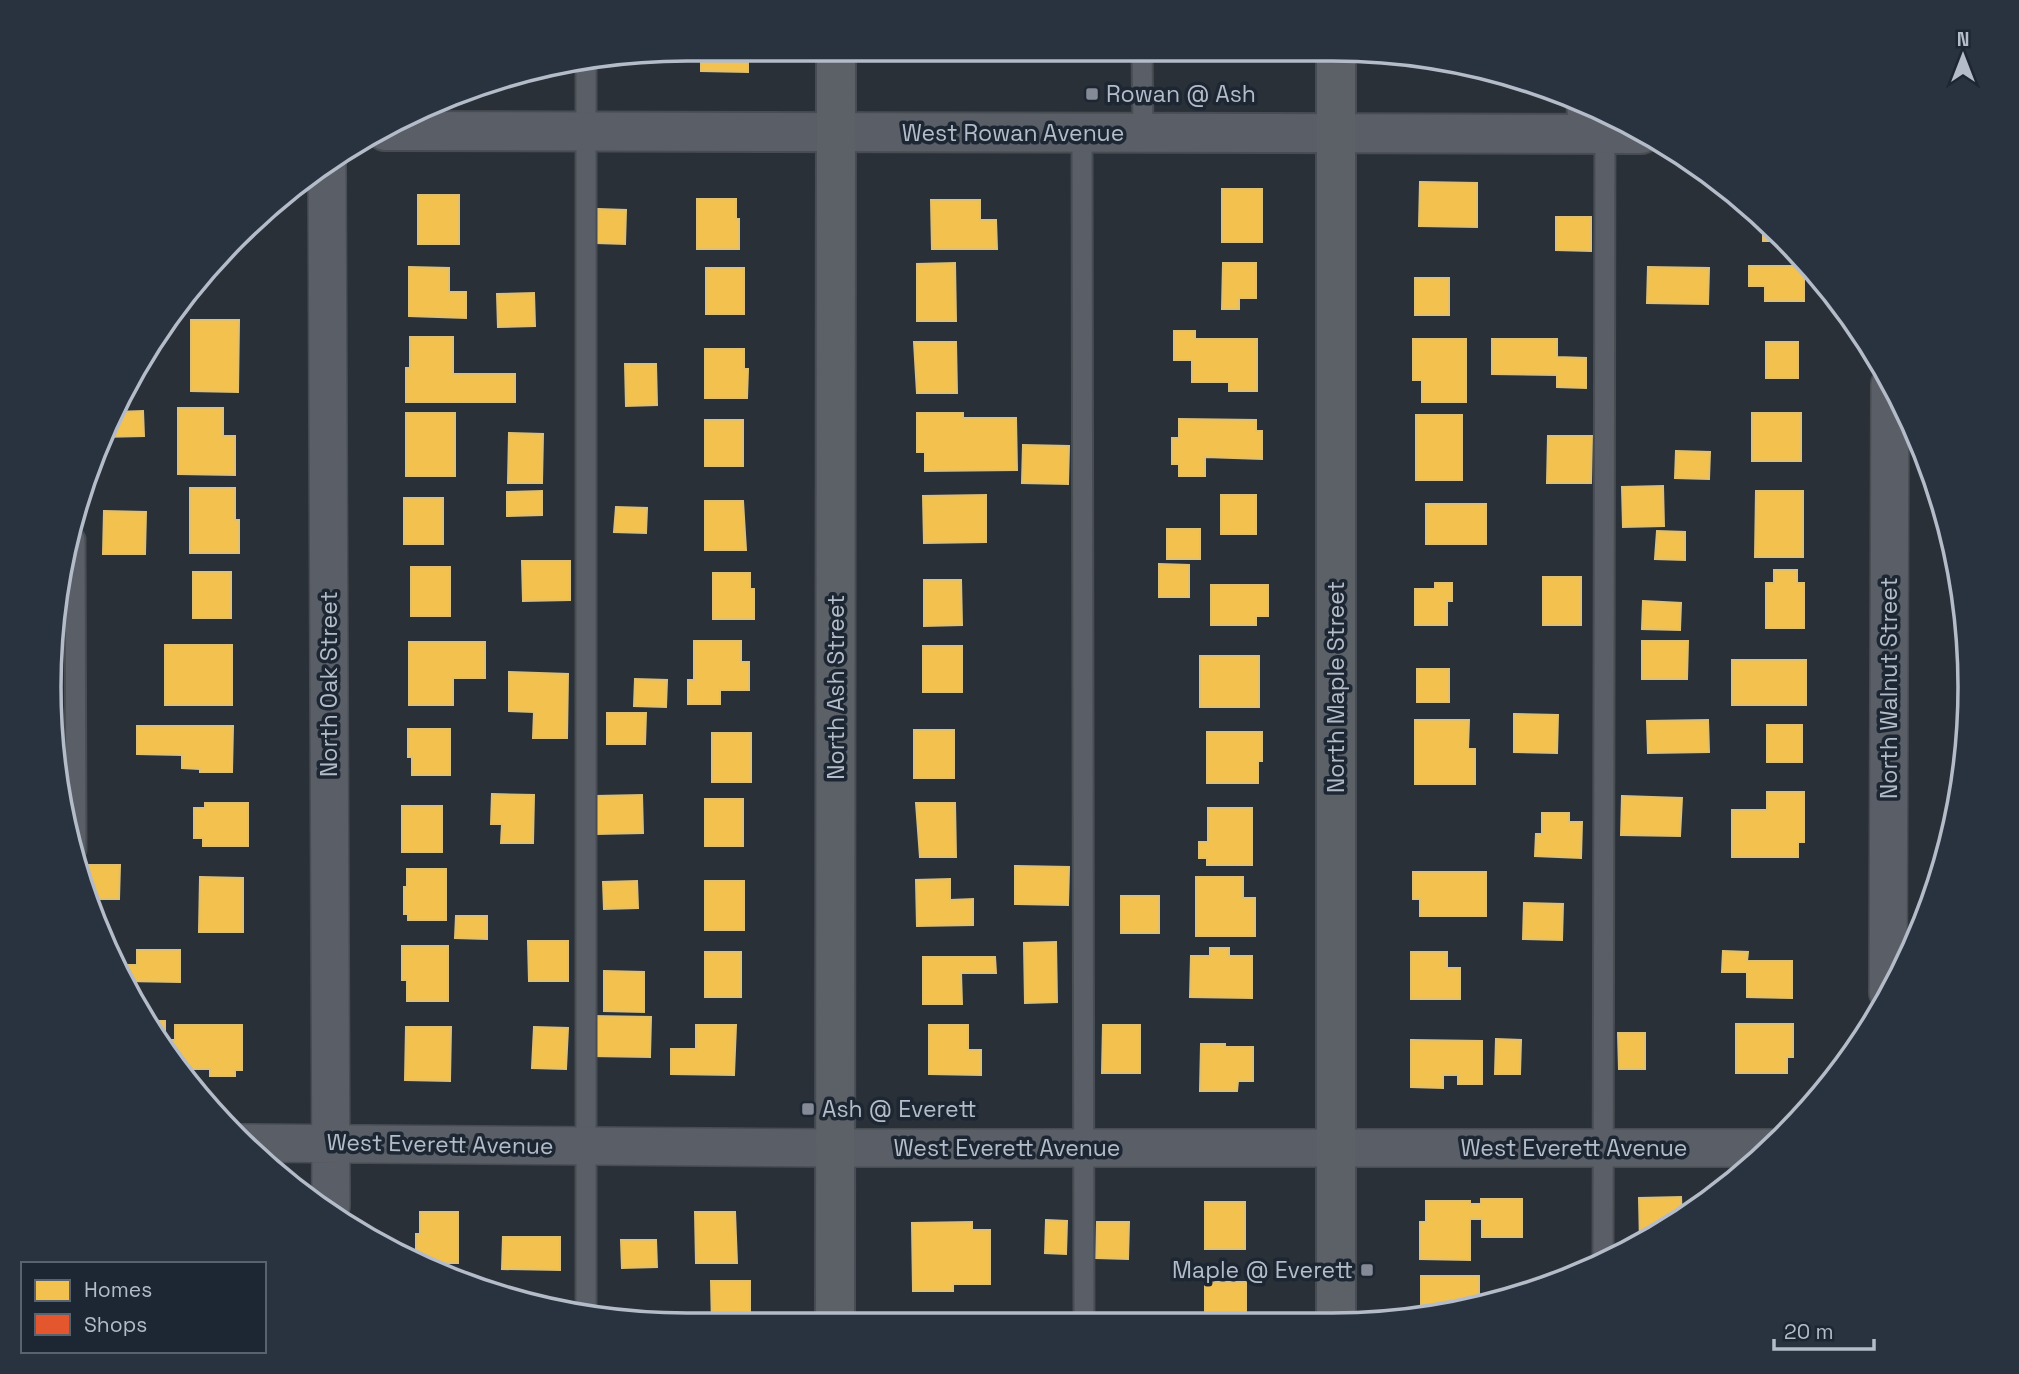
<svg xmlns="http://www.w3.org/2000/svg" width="2019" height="1374" font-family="'Space Grotesk',sans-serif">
<rect width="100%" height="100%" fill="#2a3038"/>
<path fill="#f2c14e" stroke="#dfc073" stroke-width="2" d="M 701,49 L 748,49 L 748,72 L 701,71 Z
M 1420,182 L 1477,183 L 1477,227 L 1419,226 Z
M 1222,189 L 1262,189 L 1262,242 L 1222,242 Z
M 418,195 L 459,195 L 459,244 L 418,244 Z
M 697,199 L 736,199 L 736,219 L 739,219 L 739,249 L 697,249 Z
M 931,200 L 980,200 L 980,220 L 996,220 L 997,249 L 932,249 Z
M 598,209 L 626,210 L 625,244 L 597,243 Z
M 1556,217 L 1591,217 L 1591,251 L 1556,250 Z
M 1763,221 L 1783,236 L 1788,241 L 1763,241 Z
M 955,263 L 956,321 L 917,321 L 917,264 Z
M 1223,263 L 1256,263 L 1256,298 L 1239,298 L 1239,309 L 1222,309 Z
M 1749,266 L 1804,266 L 1804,301 L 1765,301 L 1765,286 L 1749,286 Z
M 409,267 L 449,268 L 449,292 L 466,292 L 466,318 L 409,316 Z
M 1648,267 L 1709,268 L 1708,304 L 1647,303 Z
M 706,268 L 744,268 L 744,314 L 706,314 Z
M 1415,278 L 1449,278 L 1449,315 L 1415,315 Z
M 534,293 L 535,326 L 498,327 L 497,294 Z
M 191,320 L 239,320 L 238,392 L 191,391 Z
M 1174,331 L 1195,331 L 1195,339 L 1257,339 L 1257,391 L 1229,391 L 1229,382 L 1192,382 L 1192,360 L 1174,360 Z
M 410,337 L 453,337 L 453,374 L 515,374 L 515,402 L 406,402 L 406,368 L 410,368 Z
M 1413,339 L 1466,339 L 1466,402 L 1422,402 L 1422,380 L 1413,380 Z
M 1492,339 L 1557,339 L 1557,357 L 1586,358 L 1586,388 L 1557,387 L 1557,375 L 1492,374 Z
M 914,342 L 956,342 L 957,393 L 917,393 Z
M 1766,342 L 1798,342 L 1798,378 L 1766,378 Z
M 705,349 L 744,349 L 744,369 L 748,369 L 747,398 L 705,398 Z
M 625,364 L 656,364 L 657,405 L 626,406 Z
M 178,408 L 223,408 L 223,436 L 235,436 L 235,475 L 178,474 Z
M 143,411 L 144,436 L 101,437 L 115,412 Z
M 406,413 L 455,413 L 455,476 L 406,476 Z
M 917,413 L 963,413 L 963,418 L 1016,418 L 1017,470 L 925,471 L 925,452 L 917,452 Z
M 1752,413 L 1801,413 L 1801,461 L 1752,461 Z
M 1416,415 L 1462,415 L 1462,480 L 1416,480 Z
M 1179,419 L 1256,420 L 1256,431 L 1262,431 L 1262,459 L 1205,457 L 1205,476 L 1179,476 L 1179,464 L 1172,464 L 1172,438 L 1179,438 Z
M 705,420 L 743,420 L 743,466 L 705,466 Z
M 509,433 L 543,434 L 542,483 L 508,483 Z
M 1548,436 L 1592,436 L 1591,483 L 1547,483 Z
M 1023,445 L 1069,446 L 1068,484 L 1022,483 Z
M 1676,451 L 1710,452 L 1709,479 L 1675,478 Z
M 1663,486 L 1664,526 L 1623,527 L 1622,487 Z
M 190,488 L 235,488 L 235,520 L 239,520 L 239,553 L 190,553 Z
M 542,491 L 542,515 L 507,516 L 507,492 Z
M 1756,491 L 1803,491 L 1803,557 L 1755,557 Z
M 986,495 L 986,542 L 924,543 L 923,496 Z
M 1221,495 L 1256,495 L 1256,534 L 1221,534 Z
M 404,498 L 443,498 L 443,544 L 404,544 Z
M 705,501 L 743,501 L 746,550 L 705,550 Z
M 1426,504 L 1486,504 L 1486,544 L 1426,544 Z
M 616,507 L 647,508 L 646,533 L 614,532 Z
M 104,511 L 146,512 L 145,554 L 103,554 Z
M 1167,529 L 1200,529 L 1200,559 L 1167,559 Z
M 1657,531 L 1685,532 L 1685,560 L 1655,559 Z
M 522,561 L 570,561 L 570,600 L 523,601 Z
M 1159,564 L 1189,565 L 1189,597 L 1159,597 Z
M 411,567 L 450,567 L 450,616 L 411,616 Z
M 1774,570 L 1797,570 L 1797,583 L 1804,583 L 1804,628 L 1766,628 L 1766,583 L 1774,583 Z
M 193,572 L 231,572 L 231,618 L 193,618 Z
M 713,573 L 750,573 L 750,589 L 754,589 L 754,619 L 713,619 Z
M 1543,577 L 1581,577 L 1581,625 L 1543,625 Z
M 924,580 L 961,580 L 962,625 L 924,626 Z
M 1435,583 L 1452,583 L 1452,601 L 1447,601 L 1447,625 L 1415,625 L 1415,589 L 1435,589 Z
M 1211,585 L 1268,585 L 1268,616 L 1256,616 L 1256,625 L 1211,625 Z
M 1643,601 L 1681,603 L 1680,630 L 1642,629 Z
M 694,641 L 741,641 L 741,662 L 749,662 L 749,690 L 720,690 L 720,704 L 688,704 L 688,680 L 694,680 Z
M 1642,641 L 1688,641 L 1687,679 L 1642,679 Z
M 409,642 L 485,642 L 485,678 L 453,678 L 453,705 L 409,705 Z
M 165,645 L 232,645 L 232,705 L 165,705 Z
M 923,646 L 962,646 L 962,692 L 923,692 Z
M 1966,649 L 1970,687 L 1968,705 L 1966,705 Z
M 1200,656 L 1259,656 L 1259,707 L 1200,707 Z
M 1732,660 L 1806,660 L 1806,705 L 1732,705 Z
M 52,667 L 57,667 L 56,710 L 55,710 Z
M 1417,669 L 1449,669 L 1449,702 L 1417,702 Z
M 509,672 L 568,674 L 567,738 L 533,738 L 534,712 L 509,711 Z
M 635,679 L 667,680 L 666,707 L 634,706 Z
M 607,713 L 646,713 L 645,744 L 607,744 Z
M 1514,714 L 1558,715 L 1557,753 L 1514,752 Z
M 1415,720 L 1469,720 L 1468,749 L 1475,749 L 1475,784 L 1415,784 Z
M 1708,720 L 1709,752 L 1648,753 L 1647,721 Z
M 1767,725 L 1802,725 L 1802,762 L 1767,762 Z
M 137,726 L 233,726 L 232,772 L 200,772 L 200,769 L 182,768 L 182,755 L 137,754 Z
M 408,729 L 450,729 L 450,775 L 412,775 L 412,757 L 408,757 Z
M 914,730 L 954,730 L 954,778 L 914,778 Z
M 1207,732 L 1262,732 L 1262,761 L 1258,761 L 1258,783 L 1207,783 Z
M 712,733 L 751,733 L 751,782 L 712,782 Z
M 1957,742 L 1965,742 L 1961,783 L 1958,783 Z
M 1767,792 L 1804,792 L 1804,842 L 1798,842 L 1798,857 L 1732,857 L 1732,810 L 1767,810 Z
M 492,794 L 534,795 L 533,843 L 501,843 L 502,824 L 491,824 Z
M 642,795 L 643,833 L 597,834 L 596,796 Z
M 1622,796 L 1682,798 L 1680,836 L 1621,835 Z
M 705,799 L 743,799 L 743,846 L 705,846 Z
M 205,803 L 248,803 L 248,846 L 203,846 L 203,838 L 194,838 L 194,808 L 205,808 Z
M 916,803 L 955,803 L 956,857 L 920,857 Z
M 402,806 L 442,806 L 442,852 L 402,852 Z
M 1208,808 L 1252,808 L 1252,865 L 1207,865 L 1207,858 L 1199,858 L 1199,842 L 1208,842 Z
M 1542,813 L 1569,813 L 1569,822 L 1582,822 L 1581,858 L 1535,856 L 1536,834 L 1542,834 Z
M 86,865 L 120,865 L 119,899 L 94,899 L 86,877 Z
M 1015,866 L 1069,867 L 1068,905 L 1015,904 Z
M 407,869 L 446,869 L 446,920 L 408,920 L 408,914 L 404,914 L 404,887 L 407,887 Z
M 1413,872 L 1486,872 L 1486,916 L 1420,916 L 1420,899 L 1413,899 Z
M 200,877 L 243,878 L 243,932 L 199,932 Z
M 1196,877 L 1243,877 L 1243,898 L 1255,898 L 1255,936 L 1196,936 Z
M 950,879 L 950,900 L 973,899 L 973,925 L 917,926 L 916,880 Z
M 637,881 L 638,908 L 604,909 L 603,882 Z
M 705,881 L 744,881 L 744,930 L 705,930 Z
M 1121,896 L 1159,896 L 1159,933 L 1121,933 Z
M 1524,903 L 1563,904 L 1562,940 L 1523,939 Z
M 456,916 L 487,916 L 487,939 L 455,938 Z
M 528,941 L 568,941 L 568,981 L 529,981 Z
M 1056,942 L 1057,1002 L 1025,1003 L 1024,943 Z
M 402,946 L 448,946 L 448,1001 L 407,1001 L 407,980 L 402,980 Z
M 1210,948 L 1229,948 L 1229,956 L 1252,956 L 1252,998 L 1190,997 L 1191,956 L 1210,956 Z
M 137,950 L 180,950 L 180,982 L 125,981 L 123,965 L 137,965 Z
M 1723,951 L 1748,952 L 1747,961 L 1792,961 L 1792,998 L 1747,997 L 1747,972 L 1722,972 Z
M 705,952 L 741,952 L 741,997 L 705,997 Z
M 1411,952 L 1447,952 L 1447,968 L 1460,968 L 1460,999 L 1411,999 Z
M 923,957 L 995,957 L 996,973 L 961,973 L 962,1004 L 923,1004 Z
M 604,971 L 644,972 L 644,1012 L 604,1011 Z
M 592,1016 L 651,1017 L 650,1057 L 591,1056 Z
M 146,1021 L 165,1021 L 165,1040 L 175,1040 L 175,1025 L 242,1025 L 242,1070 L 235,1070 L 235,1076 L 210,1076 L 210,1069 L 183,1069 Z
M 1736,1024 L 1793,1024 L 1793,1057 L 1787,1057 L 1787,1073 L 1736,1073 Z
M 696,1025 L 736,1025 L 734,1075 L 671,1074 L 671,1049 L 696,1049 Z
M 929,1025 L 968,1025 L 968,1050 L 981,1050 L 981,1075 L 929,1074 Z
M 1103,1025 L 1140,1025 L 1140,1073 L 1102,1073 Z
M 406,1027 L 451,1027 L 450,1081 L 405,1080 Z
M 534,1027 L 568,1028 L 566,1069 L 532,1068 Z
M 1618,1033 L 1645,1033 L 1645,1069 L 1619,1069 Z
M 1496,1039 L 1521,1040 L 1520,1074 L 1495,1074 Z
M 1411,1040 L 1482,1041 L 1482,1084 L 1458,1084 L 1458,1075 L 1443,1075 L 1443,1088 L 1411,1087 Z
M 1201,1044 L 1225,1044 L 1225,1047 L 1253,1047 L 1253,1081 L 1238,1081 L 1237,1091 L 1200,1091 Z
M 1681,1197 L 1682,1220 L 1640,1242 L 1639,1198 Z
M 1481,1199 L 1522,1199 L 1522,1237 L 1482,1237 L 1482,1219 L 1470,1219 L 1470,1260 L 1420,1259 L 1420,1222 L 1426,1222 L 1426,1201 L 1470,1201 L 1470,1204 L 1481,1204 Z
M 1205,1202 L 1245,1202 L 1245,1249 L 1205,1249 Z
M 420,1212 L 458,1212 L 458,1263 L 416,1263 L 416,1234 L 420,1234 Z
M 695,1212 L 735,1212 L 737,1263 L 696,1263 Z
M 1046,1220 L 1067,1221 L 1066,1254 L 1045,1253 Z
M 972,1222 L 972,1230 L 990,1230 L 990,1284 L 953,1284 L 953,1291 L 913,1291 L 912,1223 Z
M 1097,1222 L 1129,1222 L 1128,1259 L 1096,1258 Z
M 503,1237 L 560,1237 L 560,1270 L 502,1269 Z
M 621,1240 L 656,1240 L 657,1267 L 622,1268 Z
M 1563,1270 L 1586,1271 L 1562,1281 Z
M 1421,1276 L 1479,1276 L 1479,1306 L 1457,1313 L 1421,1316 Z
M 711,1281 L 750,1281 L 750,1325 L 712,1325 Z
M 1205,1282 L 1246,1282 L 1246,1325 L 1205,1325 Z
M 654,1312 L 654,1322 L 623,1319 L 623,1313 Z"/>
<path fill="#e4572e" stroke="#d6755c" stroke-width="2" d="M 1472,67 L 1490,73 L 1472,72 Z"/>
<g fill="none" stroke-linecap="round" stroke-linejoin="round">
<g stroke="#484c53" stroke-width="23">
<path id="service" d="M 1142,49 L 1143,133
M 586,66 L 586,1315
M 1577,102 L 1578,133
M 1082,134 L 1084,1325
M 75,539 L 76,850
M 1603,1262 L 1605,112"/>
</g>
<g stroke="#484c53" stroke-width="40">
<path id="minor" d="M 327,162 L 331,1206
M 1888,993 L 1890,384
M 243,1143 L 836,1148 L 1771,1148"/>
</g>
<g stroke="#484c53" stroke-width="42">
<path id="tertiary" d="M 385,131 L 1641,134"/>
</g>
<g stroke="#484c55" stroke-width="42">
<path id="primary" d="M 1336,49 L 1336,1325
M 835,1325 L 836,49"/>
</g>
<use href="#service" stroke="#5a5e66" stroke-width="19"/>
<use href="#minor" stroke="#5a5e66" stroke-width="37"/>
<use href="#tertiary" stroke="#5a5e66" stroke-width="38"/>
<use href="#primary" stroke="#5c6168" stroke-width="38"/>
</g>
<g fill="#848b96" stroke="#1d2633" stroke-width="2.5">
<rect x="1085" y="87" width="14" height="14" rx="3.5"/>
<rect x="801" y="1102" width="14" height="14" rx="3.5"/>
<rect x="1360" y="1263" width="14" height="14" rx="3.5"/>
</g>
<g text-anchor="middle" stroke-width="7" stroke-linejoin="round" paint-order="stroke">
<g font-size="23" fill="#b4bcc9" stroke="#1d2633" text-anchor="start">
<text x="1106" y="102">Rowan @ Ash</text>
<text x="822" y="1117">Ash @ Everett</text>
<text x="1353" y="1278" text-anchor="end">Maple @ Everett</text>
</g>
<g font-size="23" fill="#b4bcc9" stroke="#1d2633">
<text x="1013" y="141">West Rowan Avenue</text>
<text transform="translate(329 684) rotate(-90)" y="8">North Oak Street</text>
<text transform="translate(836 687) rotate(-90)" y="8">North Ash Street</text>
<text transform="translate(1336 687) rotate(-90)" y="8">North Maple Street</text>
<text transform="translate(1889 688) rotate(-90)" y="8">North Walnut Street</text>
<text transform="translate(440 1144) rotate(1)" y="8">West Everett Avenue</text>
<text x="1007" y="1156">West Everett Avenue</text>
<text x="1574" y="1156">West Everett Avenue</text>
</g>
</g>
<path d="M0 0H2019V1374H0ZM687 61H1332A626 626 0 0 1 1958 687V687A626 626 0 0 1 1332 1313H687A626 626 0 0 1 61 687V687A626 626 0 0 1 687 61Z" fill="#29323f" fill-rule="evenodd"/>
<path fill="none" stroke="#b4bcc9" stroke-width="3.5" d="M687 61H1332A626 626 0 0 1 1958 687V687A626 626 0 0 1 1332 1313H687A626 626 0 0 1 61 687V687A626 626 0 0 1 687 61Z"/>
<rect x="21" y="1262" width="245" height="91" fill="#1d2633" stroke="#59626f" stroke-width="2"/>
<rect x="35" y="1280" width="35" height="21" fill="#f2c14e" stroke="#59626f" stroke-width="2"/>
<text x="84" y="1297" font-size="21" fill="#b4bcc9">Homes</text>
<rect x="35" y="1314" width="35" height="21" fill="#e4572e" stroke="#59626f" stroke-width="2"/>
<text x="84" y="1332" font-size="21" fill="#b4bcc9">Shops</text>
<g transform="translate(1963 56)" stroke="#1d2633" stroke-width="5" paint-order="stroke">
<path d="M0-5L12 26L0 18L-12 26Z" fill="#b4bcc9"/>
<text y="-10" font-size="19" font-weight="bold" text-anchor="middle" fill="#b4bcc9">N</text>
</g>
<path d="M1774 1339v10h100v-10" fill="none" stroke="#b4bcc9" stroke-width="3.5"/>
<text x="1784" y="1339" font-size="21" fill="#b4bcc9" stroke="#1d2633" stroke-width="5" paint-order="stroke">20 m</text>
</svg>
